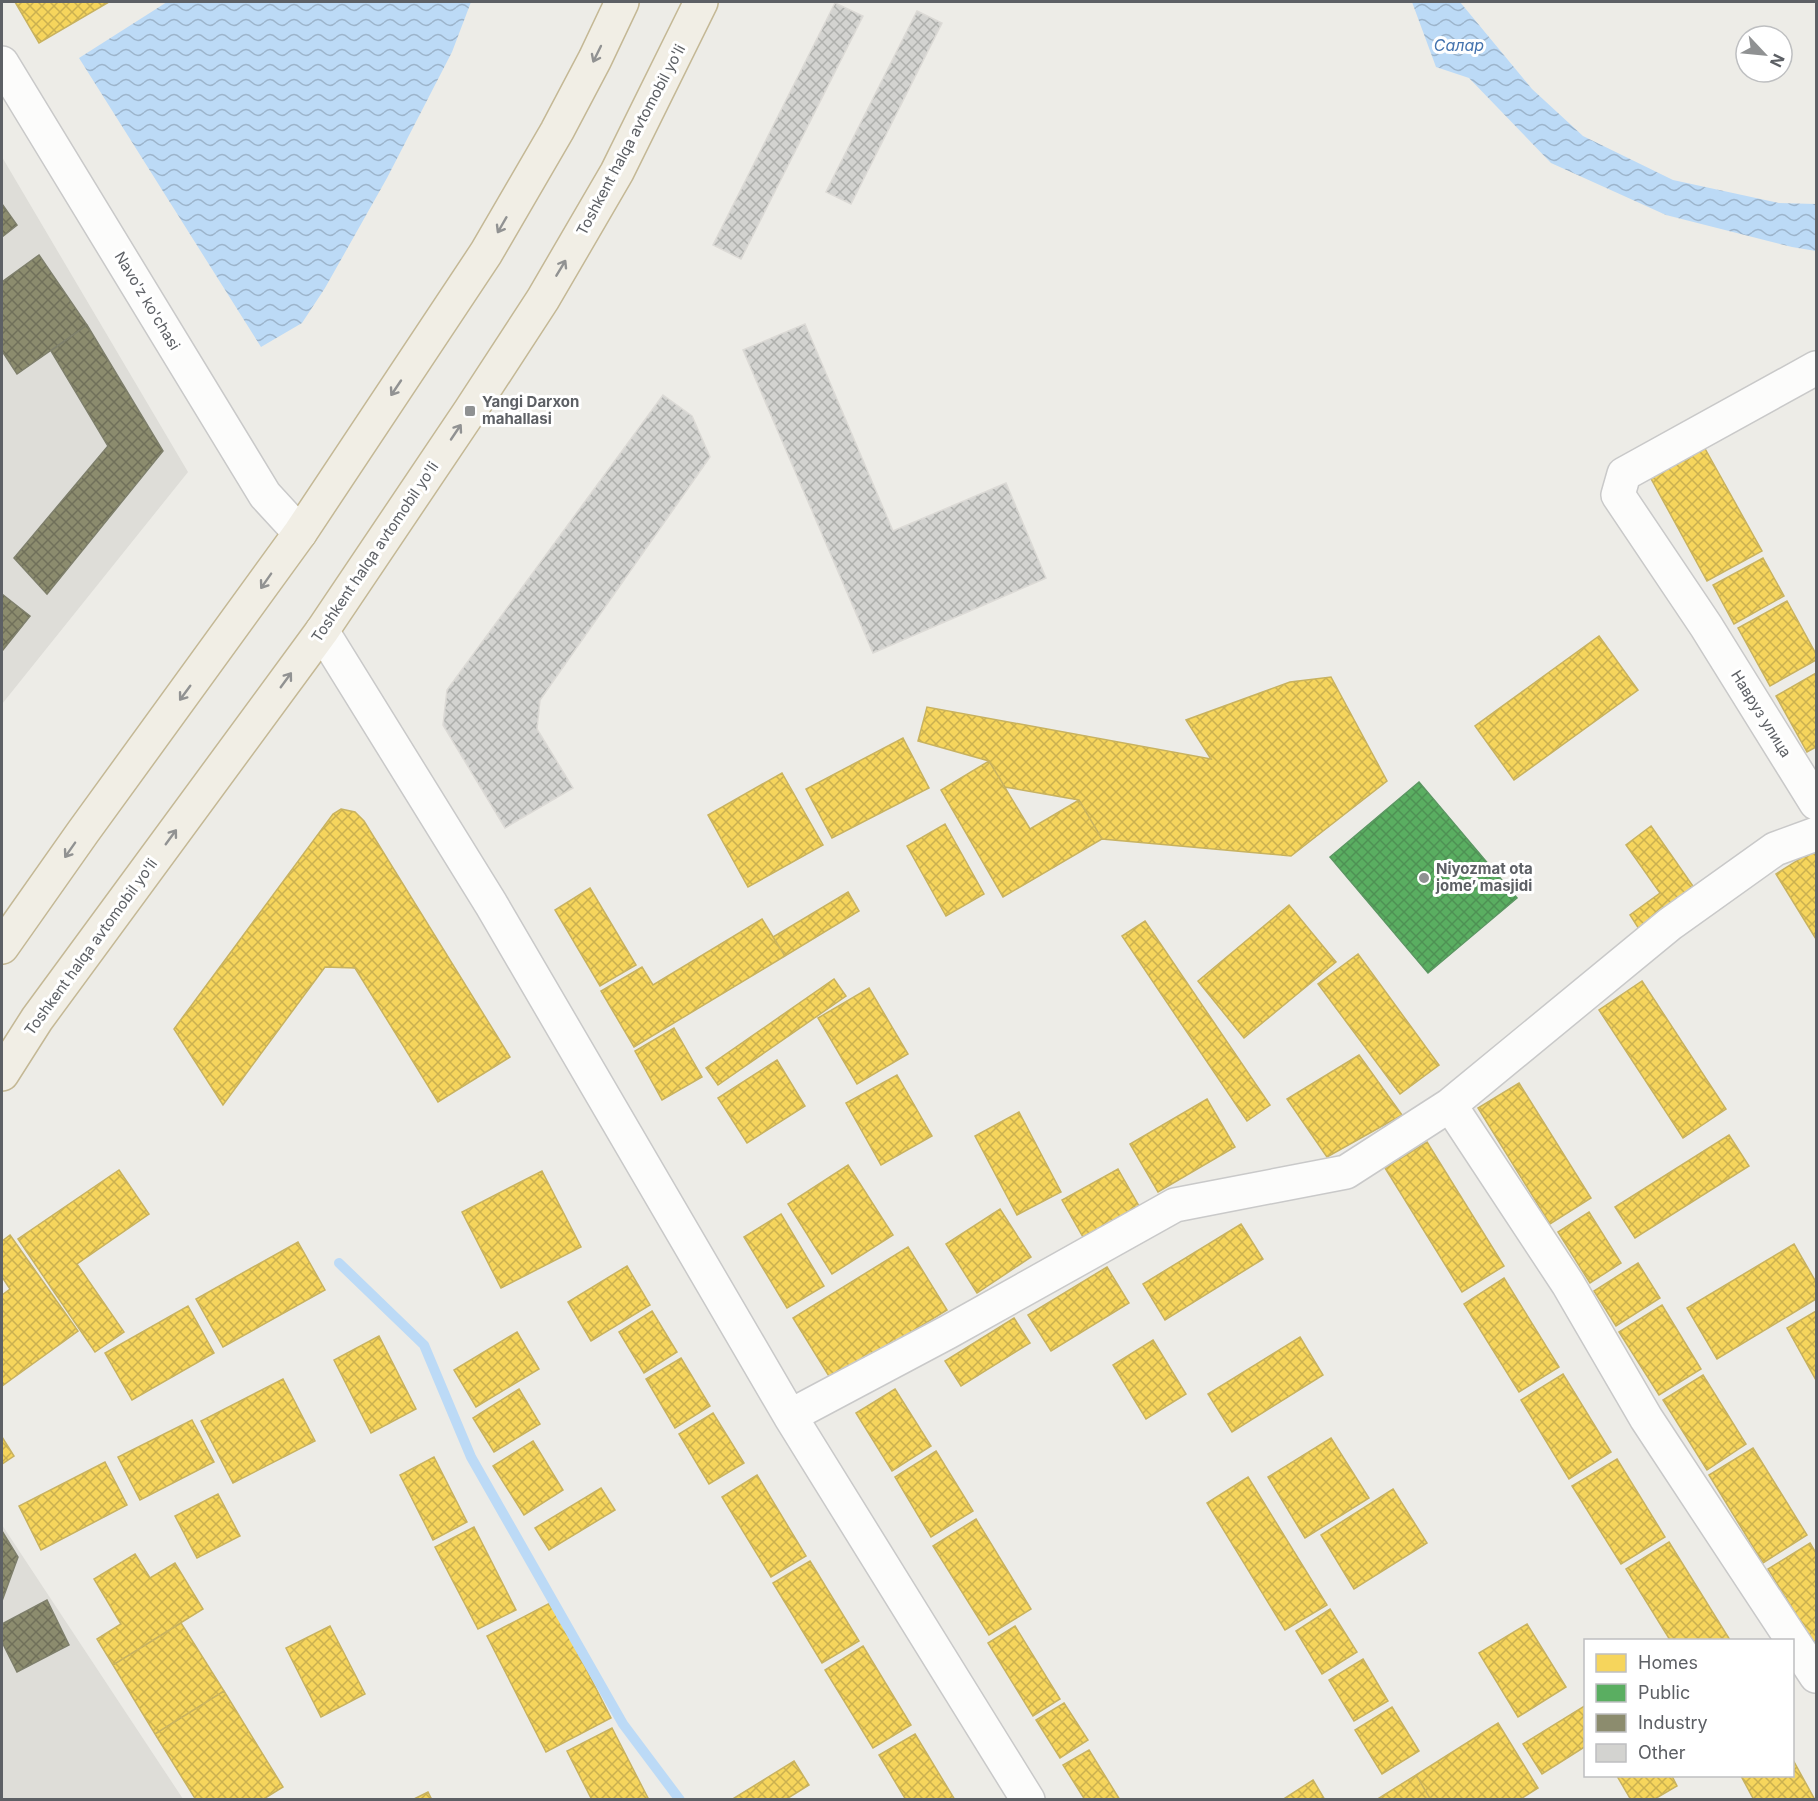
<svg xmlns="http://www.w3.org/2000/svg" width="1818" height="1801" font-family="Inter,sans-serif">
<defs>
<pattern id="water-waves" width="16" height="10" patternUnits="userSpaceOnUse" patternTransform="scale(1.5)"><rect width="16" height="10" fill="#bcdaf6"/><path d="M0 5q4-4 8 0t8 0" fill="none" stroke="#9cb4cb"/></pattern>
<pattern id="homes-cross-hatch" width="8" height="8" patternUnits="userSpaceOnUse" patternTransform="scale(1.5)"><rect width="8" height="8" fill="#f6d55c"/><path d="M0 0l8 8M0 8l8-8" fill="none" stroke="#cab050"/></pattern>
<pattern id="public-cross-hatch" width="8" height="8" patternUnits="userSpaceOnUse" patternTransform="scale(1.5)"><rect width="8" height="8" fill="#5aae61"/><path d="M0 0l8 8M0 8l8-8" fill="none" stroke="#4e9154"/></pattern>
<pattern id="industry-cross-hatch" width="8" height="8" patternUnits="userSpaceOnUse" patternTransform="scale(1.5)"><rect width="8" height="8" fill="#8c8c6e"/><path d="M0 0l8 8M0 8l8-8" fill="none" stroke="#70705a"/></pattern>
<pattern id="building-cross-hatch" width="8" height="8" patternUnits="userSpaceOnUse" patternTransform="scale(1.5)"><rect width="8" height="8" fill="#d3d3d0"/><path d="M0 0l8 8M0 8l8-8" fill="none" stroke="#aeafac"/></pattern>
</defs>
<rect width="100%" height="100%" fill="#edece7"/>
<path fill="#deddd8" d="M 2,157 L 188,472 L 2,704 Z
M 2,1525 L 183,1799 L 2,1799 Z"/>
<path fill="url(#water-waves)" d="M 167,2 L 471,2 L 452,52 L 387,178 L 325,288 L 302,323 L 261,347 L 79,58 Z
M 1412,2 L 1460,2 L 1532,89 L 1583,136 L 1673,180 L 1779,203 L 1816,204 L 1816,251 L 1792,247 L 1666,215 L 1551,163 L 1469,78 L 1436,67 Z"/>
<path fill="url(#homes-cross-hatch)" stroke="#c8b25f" stroke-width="1.5" d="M 15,2 L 109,2 L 39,43 Z
M 1703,445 L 1762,551 L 1707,581 L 1649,475 Z
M 1763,558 L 1784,596 L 1734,624 L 1713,585 Z
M 1787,601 L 1816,654 L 1816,660 L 1770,686 L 1738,628 Z
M 1599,636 L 1638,690 L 1514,780 L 1475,726 Z
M 1816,673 L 1816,747 L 1807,752 L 1776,696 Z
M 1331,677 L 1387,781 L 1291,856 L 1102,839 L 1079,800 L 1005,787 L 989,761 L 918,741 L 927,707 L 1211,759 L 1186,720 L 1290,682 Z
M 903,738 L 929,788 L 832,838 L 806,789 Z
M 989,761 L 1030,829 L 1079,800 L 1102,839 L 1003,897 L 941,790 Z
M 782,773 L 823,845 L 748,887 L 708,815 Z
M 341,809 L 355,812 L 364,821 L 510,1057 L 438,1102 L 355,968 L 325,967 L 223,1105 L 174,1029 L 333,814 Z
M 945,824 L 984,894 L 946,916 L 907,846 Z
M 1651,826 L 1695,889 L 1639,929 L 1630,915 L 1660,893 L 1626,845 Z
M 1814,850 L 1816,854 L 1816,939 L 1776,874 Z
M 590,888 L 636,965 L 600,986 L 555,910 Z
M 848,892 L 859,911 L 785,956 L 773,937 Z
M 1289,905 L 1336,962 L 1244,1038 L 1198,981 Z
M 762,919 L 785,956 L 634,1047 L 601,991 L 642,967 L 653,985 Z
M 1145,921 L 1270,1105 L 1247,1121 L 1122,936 Z
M 1358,954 L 1439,1065 L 1400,1094 L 1318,984 Z
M 834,979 L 846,996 L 718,1085 L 706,1068 Z
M 1642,981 L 1726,1109 L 1683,1138 L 1599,1010 Z
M 869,988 L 908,1054 L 857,1084 L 818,1018 Z
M 674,1028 L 702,1077 L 662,1100 L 635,1051 Z
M 1359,1055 L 1402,1115 L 1327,1157 L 1287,1099 Z
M 777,1060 L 805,1106 L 747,1143 L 718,1098 Z
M 897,1075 L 932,1136 L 881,1165 L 846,1103 Z
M 1519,1083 L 1591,1198 L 1550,1224 L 1478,1108 Z
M 1207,1099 L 1235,1147 L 1158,1192 L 1130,1144 Z
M 1019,1112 L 1061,1192 L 1017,1215 L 975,1136 Z
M 1729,1135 L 1749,1166 L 1635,1238 L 1615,1207 Z
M 1427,1142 L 1504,1266 L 1462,1292 L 1385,1168 Z
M 848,1165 L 893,1235 L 832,1274 L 788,1204 Z
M 1118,1169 L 1139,1206 L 1083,1237 L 1062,1200 Z
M 119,1170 L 149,1214 L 77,1264 L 124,1332 L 95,1352 L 18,1239 Z
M 542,1171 L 581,1247 L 501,1288 L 462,1212 Z
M 1000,1209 L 1031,1257 L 977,1293 L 946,1244 Z
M 1589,1212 L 1621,1263 L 1590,1283 L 1558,1232 Z
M 781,1214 L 824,1286 L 787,1308 L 744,1237 Z
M 1241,1224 L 1263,1259 L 1165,1320 L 1143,1284 Z
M 10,1235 L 78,1331 L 2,1386 L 2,1295 L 10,1289 L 2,1277 L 2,1241 Z
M 298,1242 L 325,1290 L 223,1347 L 196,1299 Z
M 1794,1244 L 1816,1282 L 1816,1299 L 1717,1359 L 1687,1308 Z
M 908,1247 L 947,1310 L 832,1381 L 793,1318 Z
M 1638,1263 L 1660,1298 L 1616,1326 L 1594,1291 Z
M 627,1266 L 650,1305 L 591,1341 L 568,1302 Z
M 1107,1267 L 1129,1303 L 1051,1351 L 1028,1315 Z
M 1504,1278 L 1559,1367 L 1519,1392 L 1464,1304 Z
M 1662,1305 L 1701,1369 L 1659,1395 L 1619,1332 Z
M 188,1306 L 214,1353 L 132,1400 L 105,1353 Z
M 652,1311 L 677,1352 L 644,1373 L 619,1332 Z
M 1816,1311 L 1816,1380 L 1787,1328 Z
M 1014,1318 L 1030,1343 L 961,1386 L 945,1361 Z
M 517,1332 L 539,1369 L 476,1407 L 454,1370 Z
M 379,1336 L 416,1409 L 371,1433 L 334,1360 Z
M 1300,1337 L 1323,1375 L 1232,1432 L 1208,1394 Z
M 1153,1340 L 1186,1394 L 1146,1419 L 1113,1365 Z
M 681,1358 L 710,1406 L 675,1428 L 646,1379 Z
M 1563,1374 L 1611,1452 L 1569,1479 L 1521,1400 Z
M 1703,1375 L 1746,1444 L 1707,1470 L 1663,1400 Z
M 283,1379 L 315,1441 L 233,1483 L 201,1421 Z
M 519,1389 L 540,1424 L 494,1452 L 473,1418 Z
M 895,1389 L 931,1446 L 892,1471 L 856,1413 Z
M 713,1413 L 744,1463 L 709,1484 L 679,1434 Z
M 192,1420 L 214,1462 L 140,1500 L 118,1457 Z
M 2,1437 L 14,1456 L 2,1464 Z
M 1331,1438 L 1369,1498 L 1305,1538 L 1268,1477 Z
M 533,1441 L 563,1490 L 524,1515 L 493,1466 Z
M 1753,1448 L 1807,1535 L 1763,1563 L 1709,1475 Z
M 936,1451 L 973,1511 L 931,1537 L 895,1477 Z
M 434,1457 L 467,1522 L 433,1540 L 400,1475 Z
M 1617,1459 L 1665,1537 L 1621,1564 L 1572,1486 Z
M 105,1462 L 127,1505 L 41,1550 L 19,1506 Z
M 757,1475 L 806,1556 L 771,1577 L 722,1497 Z
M 1248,1477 L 1327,1605 L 1285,1630 L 1207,1503 Z
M 601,1488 L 615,1510 L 549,1550 L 535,1528 Z
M 1393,1489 L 1427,1543 L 1354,1589 L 1321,1535 Z
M 218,1494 L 240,1536 L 197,1558 L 175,1516 Z
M 976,1519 L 1031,1609 L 989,1635 L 933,1546 Z
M 474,1527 L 516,1610 L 478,1629 L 435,1547 Z
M 1669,1542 L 1730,1640 L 1670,1640 L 1626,1569 Z
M 1810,1543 L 1816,1553 L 1816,1647 L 1768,1569 Z
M 135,1554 L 150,1578 L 175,1563 L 203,1609 L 113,1665 L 97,1639 L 121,1624 L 94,1579 Z
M 810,1561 L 859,1641 L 822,1663 L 773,1583 Z
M 552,1602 L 611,1718 L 546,1752 L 487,1636 Z
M 1330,1609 L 1357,1652 L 1322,1674 L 1296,1631 Z
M 181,1623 L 224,1691 L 155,1734 L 113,1665 Z
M 1527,1624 L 1566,1687 L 1518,1717 L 1479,1653 Z
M 330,1626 L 365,1694 L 321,1717 L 286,1648 Z
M 1015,1626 L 1060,1699 L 1033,1716 L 988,1643 Z
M 863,1646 L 911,1725 L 873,1748 L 825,1670 Z
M 1363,1659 L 1388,1701 L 1354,1721 L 1329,1680 Z
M 224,1691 L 283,1787 L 262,1800 L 196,1800 L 155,1734 Z
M 1064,1703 L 1088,1740 L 1060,1758 L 1036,1720 Z
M 1586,1705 L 1586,1746 L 1542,1774 L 1523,1744 Z
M 1392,1707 L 1419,1751 L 1382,1774 L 1355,1730 Z
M 1498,1723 L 1538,1788 L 1519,1800 L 1431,1800 L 1416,1775 Z
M 612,1728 L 649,1800 L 592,1800 L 567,1751 Z
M 915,1734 L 955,1800 L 906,1800 L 879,1755 Z
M 1089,1750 L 1120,1800 L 1085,1800 L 1063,1765 Z
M 1792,1758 L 1815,1800 L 1754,1800 L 1741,1776 L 1792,1776 Z
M 794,1761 L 809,1785 L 785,1800 L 731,1800 Z
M 1416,1775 L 1431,1800 L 1376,1800 Z
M 1617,1776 L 1672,1776 L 1677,1786 L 1653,1800 L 1631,1800 Z
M 1313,1780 L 1325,1800 L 1282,1800 Z
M 428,1792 L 432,1800 L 412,1800 Z"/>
<path fill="url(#public-cross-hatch)" stroke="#5b9762" stroke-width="1.5" d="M 1419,782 L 1517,898 L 1428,973 L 1330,857 Z"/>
<path fill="url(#industry-cross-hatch)" stroke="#7e7f6b" stroke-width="1.5" d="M 2,204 L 17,225 L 2,237 Z
M 39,255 L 87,325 L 17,374 L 2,351 L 2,282 Z
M 87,325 L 163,451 L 47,594 L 14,558 L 108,446 L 51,351 Z
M 2,594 L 30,616 L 2,651 Z
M 2,1531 L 18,1557 L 2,1601 Z
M 47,1600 L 69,1645 L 17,1672 L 2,1642 L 2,1624 Z"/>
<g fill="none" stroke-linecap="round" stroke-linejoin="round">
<path stroke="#bcdaf6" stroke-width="10" d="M 339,1263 L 424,1345 L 471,1457 L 623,1724 L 680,1800"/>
</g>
<path fill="url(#building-cross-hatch)" stroke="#dcdad6" stroke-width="1.5" d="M 835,3 L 863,16 L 741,259 L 713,245 Z
M 917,11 L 942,23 L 851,204 L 826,192 Z
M 805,324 L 893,531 L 1006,483 L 1046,578 L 873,653 L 743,350 Z
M 663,395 L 692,416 L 710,457 L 540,700 L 537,729 L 573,788 L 505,828 L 443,725 L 447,690 Z"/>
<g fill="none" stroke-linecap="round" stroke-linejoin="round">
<g stroke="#c9c9c9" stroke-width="36">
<path id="minor" d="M 1816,368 L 1624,474 L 1618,495 L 1706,626 L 1816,803
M 322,631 L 491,904 L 790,1416 L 1028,1800
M 1450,1105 L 1568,1284 L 1646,1418 L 1816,1676
M 790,1416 L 948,1332 L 1175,1205 L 1346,1172 L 1450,1105 L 1670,924 L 1775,849 L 1816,834"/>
</g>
<g stroke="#c9c9c9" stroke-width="36">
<path id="tertiary" d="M 2,63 L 265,495 L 300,533"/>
</g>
<g stroke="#c4b895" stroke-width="36">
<path id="trunk" d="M 2,947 L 83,832 L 300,533 L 486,253 L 557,131 L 595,59 L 622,2
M 2,1074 L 37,1019 L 322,631 L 470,411 L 543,299 L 617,172 L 701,2"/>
</g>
<use href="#minor" stroke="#fcfcfb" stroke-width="33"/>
<use href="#tertiary" stroke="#fcfcfb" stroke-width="33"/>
<use href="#trunk" stroke="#f1eee5" stroke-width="33"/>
</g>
<defs><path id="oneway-shaft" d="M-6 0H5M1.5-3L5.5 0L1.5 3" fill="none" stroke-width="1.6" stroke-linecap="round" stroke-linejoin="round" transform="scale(1.5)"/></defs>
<g stroke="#919292">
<use href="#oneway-shaft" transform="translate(597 54) rotate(116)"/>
<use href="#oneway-shaft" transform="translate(502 225) rotate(120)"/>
<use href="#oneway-shaft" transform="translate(561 268) rotate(-59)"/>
<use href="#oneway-shaft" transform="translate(396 388) rotate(124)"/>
<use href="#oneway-shaft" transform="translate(456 432) rotate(-56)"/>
<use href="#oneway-shaft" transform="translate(266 581) rotate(125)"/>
<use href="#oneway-shaft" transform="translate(286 680) rotate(-54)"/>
<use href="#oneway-shaft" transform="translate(185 693) rotate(126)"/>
<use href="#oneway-shaft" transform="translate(171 837) rotate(-54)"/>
<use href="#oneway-shaft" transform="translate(70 850) rotate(125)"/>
</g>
<g fill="#8f9192" stroke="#fff" stroke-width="2">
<rect x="464" y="405" width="12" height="12" rx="3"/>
<circle cx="1424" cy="878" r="6"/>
</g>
<g text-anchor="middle" stroke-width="6" stroke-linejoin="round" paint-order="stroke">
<g font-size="15" fill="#5d6065" stroke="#fff">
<text transform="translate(631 140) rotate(-62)" y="5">Toshkent halqa avtomobil yo'li</text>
<text transform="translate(147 301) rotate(59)" y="5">Navo'z ko'chasi</text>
<text transform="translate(375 552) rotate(-56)" y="5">Toshkent halqa avtomobil yo'li</text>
<text transform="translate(1761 714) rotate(58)" y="5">Навруз улица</text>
<text transform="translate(91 947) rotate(-54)" y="5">Toshkent halqa avtomobil yo'li</text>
</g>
<g font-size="15" font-weight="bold" fill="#5d6065" stroke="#fff" text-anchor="start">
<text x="482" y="407">Yangi Darxon<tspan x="482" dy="17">mahallasi</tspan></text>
<text x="1436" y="874">Niyozmat ota<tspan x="1436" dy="17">jome’ masjidi</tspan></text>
</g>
<g font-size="16" font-style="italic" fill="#4473ae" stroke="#fff">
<text x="1459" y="51">Салар</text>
</g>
</g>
<rect width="1818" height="1801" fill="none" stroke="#5d6065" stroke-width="6"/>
<rect x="1584" y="1639" width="210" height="138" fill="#ffffff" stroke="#bebfc1" stroke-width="1.5"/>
<rect x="1596" y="1654" width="30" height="18" fill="#f6d55c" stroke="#bebfc1" stroke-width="1.5"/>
<text x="1638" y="1669" font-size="18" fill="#5d6065">Homes</text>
<rect x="1596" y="1684" width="30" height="18" fill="#5aae61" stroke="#bebfc1" stroke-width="1.5"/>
<text x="1638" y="1699" font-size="18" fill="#5d6065">Public</text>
<rect x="1596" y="1714" width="30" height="18" fill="#8c8c6e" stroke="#bebfc1" stroke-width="1.5"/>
<text x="1638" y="1729" font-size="18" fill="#5d6065">Industry</text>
<rect x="1596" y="1744" width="30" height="18" fill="#d3d3d0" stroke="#bebfc1" stroke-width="1.5"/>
<text x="1638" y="1759" font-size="18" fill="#5d6065">Other</text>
<g transform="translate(1764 54) rotate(116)"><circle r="28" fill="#ffffff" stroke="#bebfc1" stroke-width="1.5"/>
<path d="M0-4.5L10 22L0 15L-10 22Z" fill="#8f9192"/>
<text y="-9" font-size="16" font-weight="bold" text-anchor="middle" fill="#5d6065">N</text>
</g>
</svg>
